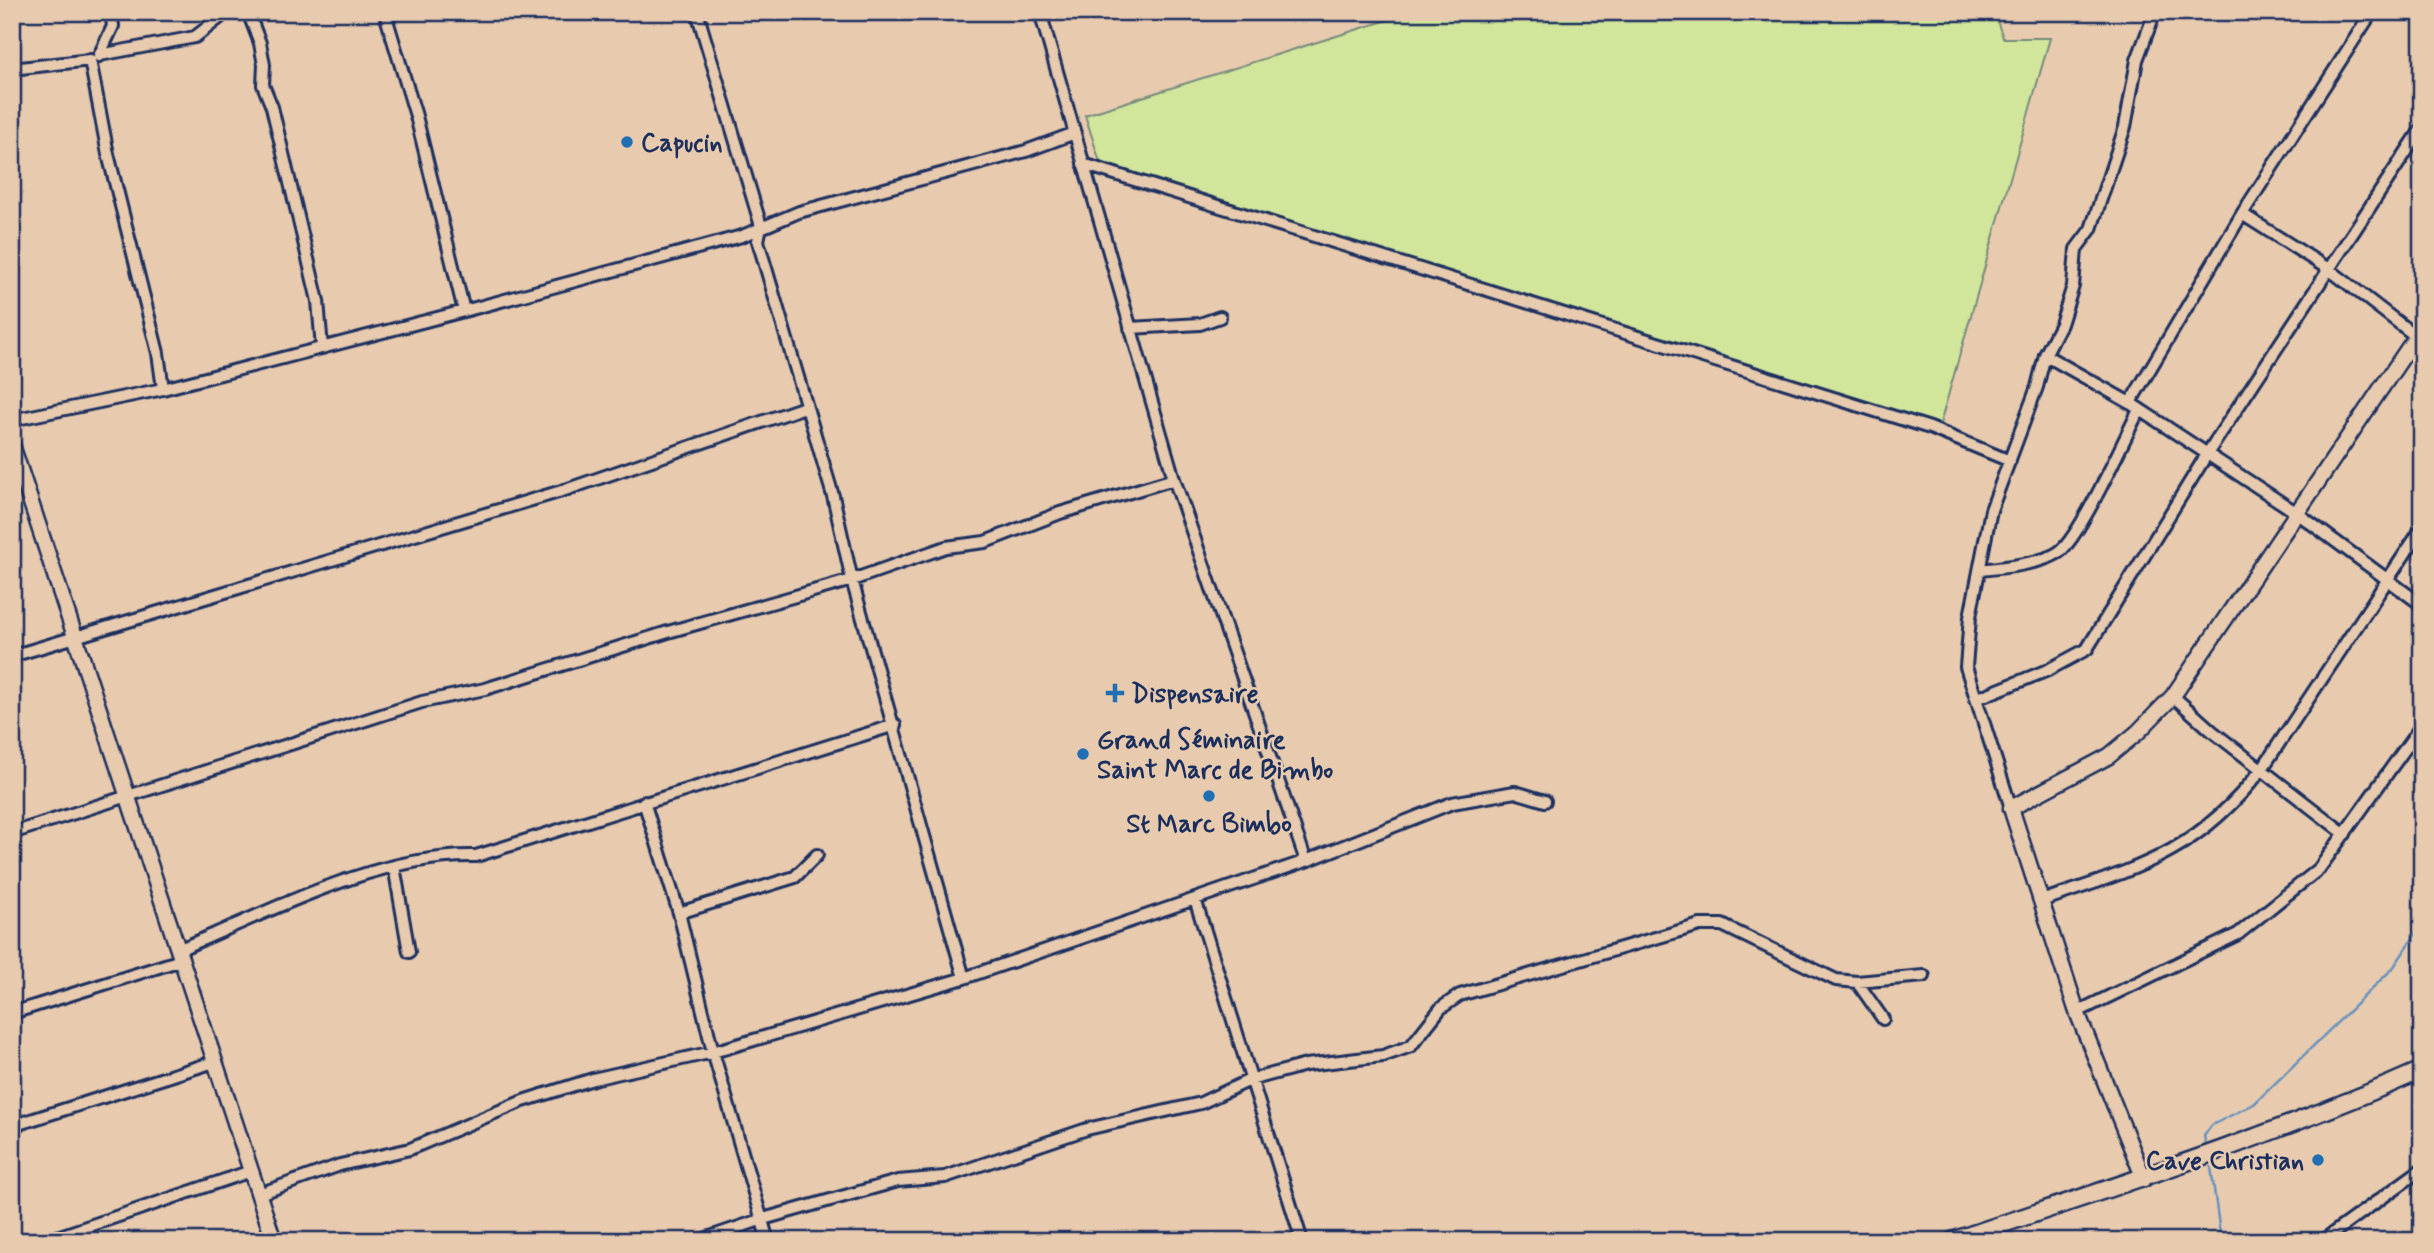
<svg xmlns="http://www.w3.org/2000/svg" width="2434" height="1253" font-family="Mynerve,sans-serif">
<rect width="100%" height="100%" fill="#e8cbae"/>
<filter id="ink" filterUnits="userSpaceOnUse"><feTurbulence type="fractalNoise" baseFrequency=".0143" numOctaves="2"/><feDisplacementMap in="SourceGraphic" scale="14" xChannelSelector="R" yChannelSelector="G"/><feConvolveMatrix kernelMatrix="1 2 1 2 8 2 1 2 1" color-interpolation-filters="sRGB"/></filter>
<g filter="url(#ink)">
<path fill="#d1e69b" stroke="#768a7c" stroke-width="2" d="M 1413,12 L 1994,12 L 2003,38 L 2050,38 L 1940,424 L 1100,162 L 1085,115 Z"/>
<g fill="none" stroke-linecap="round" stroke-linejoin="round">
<path stroke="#6792bc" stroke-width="2.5" d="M 2206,1147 L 2204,1136 L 2212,1125 L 2254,1104 L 2393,968 L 2422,925
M 2211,1167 L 2221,1241"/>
<g stroke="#1b2f5e" stroke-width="16">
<path id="street" d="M 248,12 L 260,43 L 264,65 L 263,85 L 272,107 L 318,301 L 322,348
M 389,12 L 387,20 L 416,116 L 464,311
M 697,12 L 761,226 L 758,241 L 833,496 L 852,580 L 964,978
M 1040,12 L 1174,479 L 1306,861
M 100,55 L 195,37 L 227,12
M 99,56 L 113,26 L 111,12
M 12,69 L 90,60 L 108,154 L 158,353 L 163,389
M 1083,164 L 1930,428 L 2010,461
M 2242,214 L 2330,270 L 2422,341
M 1130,328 L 1200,324 L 1220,317
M 2045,355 L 2130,403 L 2297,513 L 2422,605
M 2130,403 L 2242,214 L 2372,12
M 12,420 L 163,389 L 464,311 L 742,236 L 799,212 L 1026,151 L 1075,133
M 1980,570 C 2001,568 2042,564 2059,552 C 2080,538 2125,437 2139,410
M 12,656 L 565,490 L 805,407
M 2173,696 L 2212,731 L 2345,834
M 1976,699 L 2048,670 L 2087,649 L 2207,454 L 2422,128
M 644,802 L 679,913 L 713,1052 L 768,1241
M 2011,808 L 1966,667 L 1970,617 L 1991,510 L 2037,387 L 2045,355 L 2061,324 L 2073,286 L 2076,249 L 2091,229 L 2125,127 L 2137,60 L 2155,12
M 12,833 L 422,702 L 485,689 L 668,632 L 852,580 L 946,547 L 985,542 L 1060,513 L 1174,479
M 394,866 L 409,952
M 1195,899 L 1302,1241
M 2041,901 C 2138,868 2196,854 2262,769 L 2422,528
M 679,913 L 795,877 L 817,855
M 178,950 C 269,912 376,854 476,856 L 895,725
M 1857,982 L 1883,1019
M 2077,1012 L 2238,934 L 2319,869 L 2422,725
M 12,1013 L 181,960
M 12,1126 L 214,1062
M 259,1194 L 340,1165 L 410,1149 L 523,1101 L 593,1079 L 713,1052 L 964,978 L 1306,861 L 1452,803 L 1515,792 L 1545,801
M 45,1241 L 251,1171
M 698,1241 L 763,1219 L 898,1181 L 945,1177 L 1087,1129 L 1201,1103 L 1250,1080 L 1306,1065 L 1383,1056 L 1411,1046 L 1441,1008 L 1460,995 L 1700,925 L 1722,925 L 1836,980 L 1857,982 L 1924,976
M 2322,1241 L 2422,1169"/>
</g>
<g stroke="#1b2f5e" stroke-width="19">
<path id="secondary" d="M 12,445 L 274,1241
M 2144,1179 L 2077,1012 L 2011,808 L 2109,756 L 2138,732 L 2173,696 L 2422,328"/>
</g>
<g stroke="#1b2f5e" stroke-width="21">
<path id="primary" d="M 1952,1241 C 2110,1188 2269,1138 2422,1070"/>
</g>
<use href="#street" stroke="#e8cbae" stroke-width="10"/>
<use href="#secondary" stroke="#e8cbae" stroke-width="14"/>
<use href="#primary" stroke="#e8cbae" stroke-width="16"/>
</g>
</g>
<g fill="#1f6fb2" stroke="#e8cbae" stroke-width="2.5">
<circle cx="627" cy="142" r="7"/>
<path d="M1111.5 682.5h7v7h7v7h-7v7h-7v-7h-7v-7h7z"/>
<circle cx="1083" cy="754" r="7"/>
<circle cx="1209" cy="796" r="7"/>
<circle cx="2318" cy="1160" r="7"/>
</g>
<g text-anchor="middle" stroke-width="5" stroke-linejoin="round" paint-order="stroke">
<g font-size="26" font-weight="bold" fill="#1b2f5e" stroke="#e8cbae" text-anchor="start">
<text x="641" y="151">Capucin</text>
<text x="1131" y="702">Dispensaire</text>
<text x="1097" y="748">Grand Séminaire<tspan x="1097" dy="30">Saint Marc de Bimbo</tspan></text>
<text x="1209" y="832" text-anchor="middle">St Marc Bimbo</text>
<text x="2304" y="1169" text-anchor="end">Cave Christian</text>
</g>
</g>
<rect width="2434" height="1253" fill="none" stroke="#e8cbae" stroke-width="42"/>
<rect x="21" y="21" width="2392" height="1211" fill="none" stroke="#1b2f5e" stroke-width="2.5" filter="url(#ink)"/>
</svg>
